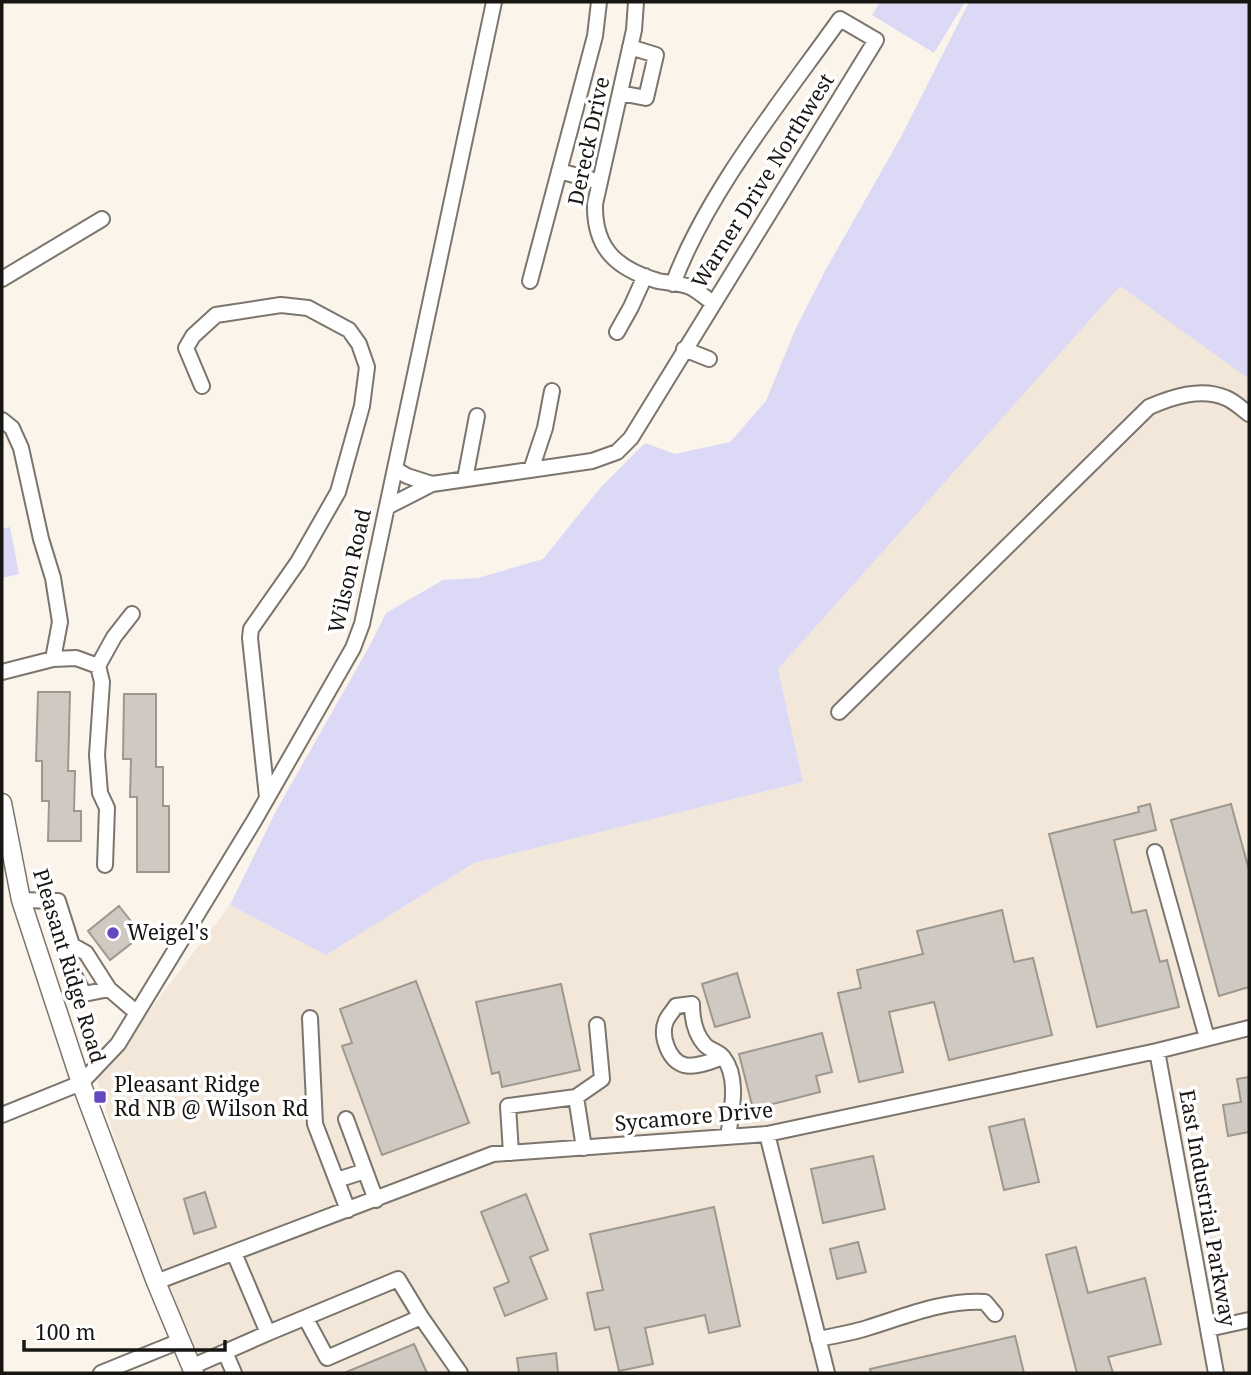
<svg xmlns="http://www.w3.org/2000/svg" width="1251" height="1375" font-family="'Noto Serif',serif">
<rect width="100%" height="100%" fill="#faf4eb"/>
<path fill="#f2e7d8" d="M 1120,285 L 1249,379 L 1249,1373 L 184,1373 L 97,1079 L 230,905 L 326,955 L 474,863 L 803,782 L 778,669 Z"/>
<path fill="#dbd9f5" d="M 880,2 L 965,2 L 934,53 L 872,15 Z
M 969,2 L 1249,2 L 1249,379 L 1120,286 L 778,669 L 803,782 L 474,863 L 326,955 L 230,905 L 276,811 L 369,647 L 386,613 L 443,580 L 478,578 L 543,559 L 601,487 L 645,443 L 675,454 L 730,442 L 766,401 L 795,330 L 826,269 L 901,137 Z
M 10,527 L 19,574 L 2,578 L 2,529 Z"/>
<path fill="#d0c9c1" stroke="#9d988f" stroke-width="2" d="M 38,692 L 70,692 L 68,771 L 75,771 L 74,811 L 81,811 L 81,841 L 48,841 L 49,801 L 42,801 L 42,761 L 36,761 Z
M 124,694 L 156,694 L 156,767 L 163,767 L 163,806 L 169,806 L 169,872 L 137,872 L 137,797 L 130,797 L 131,759 L 123,759 Z
M 1150,804 L 1156,830 L 1114,840 L 1132,913 L 1146,910 L 1160,962 L 1167,960 L 1179,1007 L 1097,1027 L 1049,834 L 1139,812 L 1138,807 Z
M 1231,804 L 1249,870 L 1249,987 L 1219,996 L 1171,820 Z
M 119,906 L 142,935 L 110,960 L 88,931 Z
M 1002,910 L 1014,962 L 1033,958 L 1052,1035 L 949,1060 L 934,1002 L 889,1012 L 903,1072 L 859,1082 L 838,993 L 861,988 L 857,970 L 923,954 L 917,931 Z
M 737,973 L 750,1017 L 715,1027 L 702,984 Z
M 416,981 L 469,1123 L 382,1155 L 342,1046 L 352,1043 L 340,1009 Z
M 561,984 L 580,1070 L 502,1087 L 499,1072 L 492,1074 L 476,1002 Z
M 822,1033 L 832,1072 L 816,1076 L 820,1092 L 753,1109 L 739,1054 Z
M 1249,1077 L 1249,1132 L 1228,1136 L 1223,1105 L 1241,1102 L 1237,1079 Z
M 1024,1119 L 1039,1182 L 1004,1190 L 989,1127 Z
M 873,1156 L 885,1209 L 823,1223 L 811,1169 Z
M 205,1192 L 216,1227 L 194,1234 L 184,1199 Z
M 526,1194 L 548,1250 L 530,1257 L 547,1299 L 505,1316 L 494,1288 L 509,1282 L 481,1212 Z
M 714,1207 L 740,1326 L 709,1333 L 705,1315 L 645,1328 L 653,1364 L 619,1371 L 609,1327 L 595,1330 L 587,1293 L 603,1290 L 590,1234 Z
M 858,1242 L 866,1272 L 837,1279 L 830,1249 Z
M 1076,1247 L 1088,1293 L 1145,1278 L 1161,1344 L 1108,1357 L 1113,1373 L 1077,1373 L 1046,1255 Z
M 1015,1336 L 1024,1373 L 871,1373 L 870,1369 Z
M 414,1344 L 427,1373 L 344,1373 Z
M 556,1353 L 558,1373 L 519,1373 L 517,1358 Z"/>
<g fill="none" stroke-linecap="round" stroke-linejoin="round">
<g stroke="#7b756d" stroke-width="18">
<path id="minor" d="M 636,2 L 634,30 L 595,204 C 594,249 617,269 658,281 C 668,283 680,283 690,287 C 698,291 706,298 713,303
M 620,93 L 646,98 L 656,55 L 630,47
M 559,171 L 600,182
M 2,279 L 102,219
M 530,281 L 595,36 L 599,2
M 617,332 L 631,307 L 645,276
M 684,349 L 709,359
M 202,386 L 186,348 L 193,336 L 216,315 L 281,305 L 308,308 L 349,330 L 359,344 L 367,367 L 362,406 L 338,492 L 298,562 L 251,629 L 250,638 L 267,797
M 2,420 L 12,428 L 21,448 L 41,539 L 53,578 L 60,622 L 53,659
M 395,469 L 407,476 L 432,484 L 592,461 L 617,452 L 631,438 L 876,40 L 840,19 C 783,99 707,192 673,284
M 531,470 L 545,428 L 552,391
M 465,479 L 477,416
M 387,507 L 432,484
M 98,666 L 114,637 L 132,614
M 2,672 L 53,659 L 76,658 L 98,666 L 102,682 L 97,755 L 100,793 L 107,808 L 105,865
M 839,712 L 1149,407 C 1172,397 1201,387 1226,398 C 1234,401 1242,409 1249,414
M 1155,852 L 1207,1038
M 21,900 L 58,901 L 72,945
M 109,989 L 86,953 L 72,945 L 66,959 L 84,994 L 109,989 L 137,1013
M 310,1018 L 315,1124 L 348,1210
M 1157,1051 L 1216,1373
M 723,1057 C 712,1061 696,1068 684,1065 C 668,1060 660,1035 666,1021 C 668,1016 673,1011 676,1006 L 692,1004 C 692,1018 695,1034 705,1045 C 710,1050 719,1052 723,1057 C 740,1078 731,1113 728,1137
M 576,1097 L 602,1079 L 597,1025
M 2,1115 L 81,1083 L 118,1044 L 254,821 L 353,648 L 362,624 L 494,2
M 346,1119 L 376,1200
M 767,1134 L 827,1373
M 511,1153 L 508,1106 L 576,1097 L 584,1148
M 337,1180 L 365,1171
M 156,1282 L 493,1154 L 767,1134 L 1157,1051 L 1249,1028
M 306,1319 L 327,1358 L 421,1317
M 1208,1329 L 1249,1320
M 268,1333 L 398,1279 L 421,1317 L 460,1373
M 818,1339 C 834,1336 851,1333 867,1328 C 906,1316 942,1300 985,1302 L 995,1314
M 225,1352 L 234,1373
M 191,1367 L 268,1333 L 234,1253
M 101,1373 L 180,1341"/>
</g>
<g stroke="#7b756d" stroke-width="21">
<path id="major" d="M 2,803 L 21,900 L 81,1083 L 156,1282 L 194,1373"/>
</g>
<use href="#minor" stroke="#fff" stroke-width="14"/>
<use href="#major" stroke="#fff" stroke-width="18"/>
</g>
<g fill="#6449c1" stroke="#fff" stroke-width="2.5">
<circle cx="113" cy="933" r="7"/>
<rect x="93" y="1090" width="14" height="14" rx="3.5"/>
</g>
<g text-anchor="middle" stroke-width="7" stroke-linejoin="round" paint-order="stroke">
<g font-size="21" fill="#181613" stroke="#fff">
<text transform="translate(589 141) rotate(-78)" y="7">Dereck Drive</text>
<text transform="translate(763 181) rotate(-58)" y="7">Warner Drive Northwest</text>
<text transform="translate(350 571) rotate(-77)" y="7">Wilson Road</text>
<text transform="translate(69 966) rotate(73)" y="7">Pleasant Ridge Road</text>
<text transform="translate(694 1117) rotate(-5)" y="7">Sycamore Drive</text>
<text transform="translate(1207 1208) rotate(80)" y="7">East Industrial Parkway</text>
</g>
<g font-size="21" fill="#181613" stroke="#fff" text-anchor="start">
<text x="127" y="940">Weigel's</text>
<text x="114" y="1092">Pleasant Ridge<tspan x="114" dy="24">Rd NB @ Wilson Rd</tspan></text>
</g>
</g>
<rect width="1251" height="1375" fill="none" stroke="#181613" stroke-width="7"/>
<path d="M24 1340v10h201v-10" fill="none" stroke="#181613" stroke-width="3.5"/>
<text x="35" y="1340" font-size="21" fill="#181613" stroke="#ffffff" stroke-width="5" paint-order="stroke">100 m</text>
</svg>
